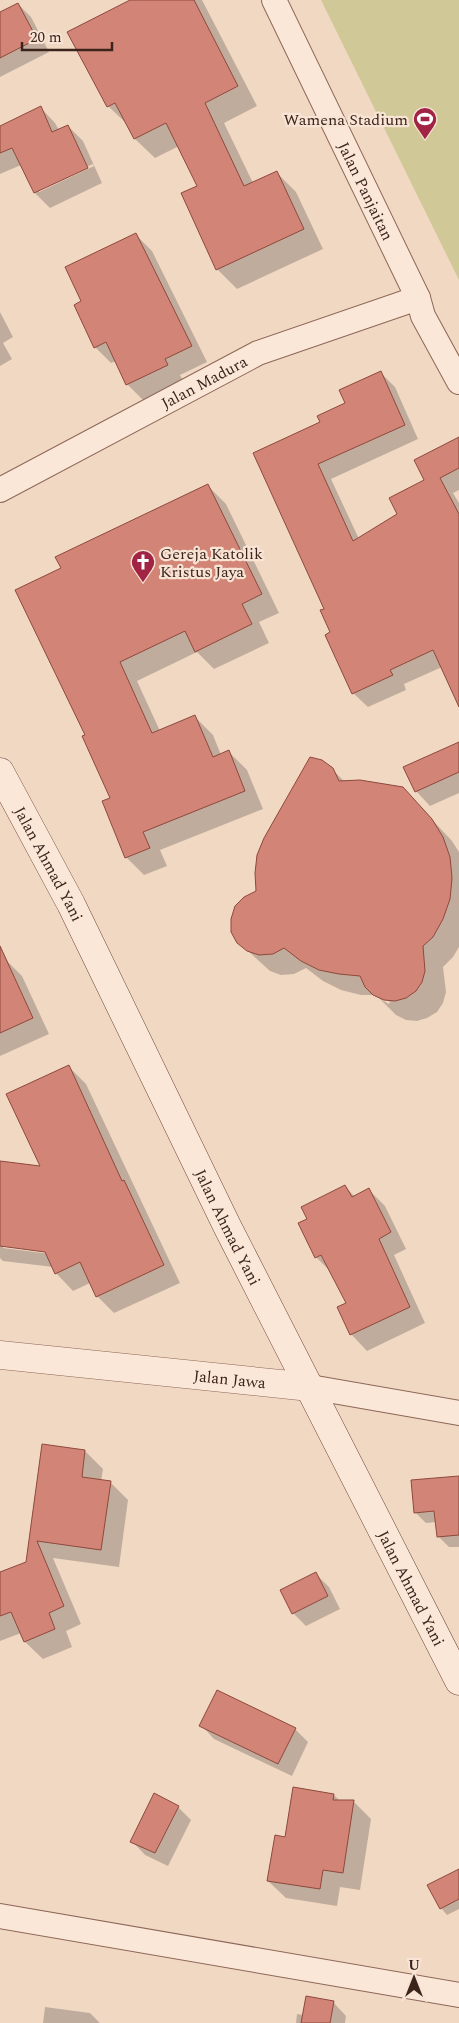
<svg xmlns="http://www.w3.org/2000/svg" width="459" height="2023" font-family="Spectral,serif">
<rect width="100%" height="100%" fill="#f1d8c3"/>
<path fill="#d0c896" d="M 321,0 L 459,0 L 459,280 Z"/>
<path fill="#0003" fill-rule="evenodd" d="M 133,0 L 202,0 L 257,106 L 224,123 L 253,183 L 276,172 L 296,192 L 323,249 L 237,289 L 217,269 L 198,186 L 179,146 L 155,158 L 135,139 L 128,125 L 108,106 Z
M 18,4 L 31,17 L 49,52 L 0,77 L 0,13 Z
M 41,108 L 55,123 L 59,130 L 68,126 L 83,141 L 102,183 L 50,208 L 35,193 L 21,165 L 0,174 L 0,127 ZM 93,164 L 94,166 L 39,192 L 39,189 Z
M 136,235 L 152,251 L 207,362 L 180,375 L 183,381 L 143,400 L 127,384 L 116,361 L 111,363 L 95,347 L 83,302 Z
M 0,312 L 13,337 L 3,343 L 12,359 L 0,366 Z
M 380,372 L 395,387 L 418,439 L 331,479 L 359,539 L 399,515 L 426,480 L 459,443 L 459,490 L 453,493 L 459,503 L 459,704 L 442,667 L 404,684 L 406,690 L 368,707 L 353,693 L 332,633 L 326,609 L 255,454 L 321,422 L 346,404 Z
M 208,486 L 226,504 L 279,613 L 259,622 L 269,643 L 214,669 L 197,652 L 137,681 L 160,731 L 195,717 L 213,735 L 221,755 L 229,752 L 247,770 L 263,809 L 160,850 L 167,866 L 144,875 L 126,857 L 112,799 L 87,736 L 63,569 Z
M 459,743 L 459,793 L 430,806 L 416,791 Z
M 332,769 L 345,782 L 423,810 L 452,841 L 459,852 L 459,947 L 453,957 L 443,967 L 446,992 L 443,1003 L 437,1012 L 427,1018 L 417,1021 L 406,1020 L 396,1015 L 376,995 L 361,995 L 341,990 L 323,981 L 306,968 L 294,974 L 281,975 L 270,971 L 238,942 L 257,892 ZM 382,997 L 390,1002 L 389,1004 L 382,1000 Z
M 0,945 L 8,962 L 22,976 L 49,1034 L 0,1056 Z
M 69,1067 L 86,1084 L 180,1283 L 114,1313 L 97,1296 L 90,1283 L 73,1291 L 56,1273 L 53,1267 L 3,1261 L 0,1258 L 0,1162 L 42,1167 ZM 3,1245 L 51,1251 L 51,1254 L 3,1248 Z
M 345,1186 L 355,1197 L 369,1190 L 385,1206 L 406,1249 L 394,1255 L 425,1323 L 367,1351 L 351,1334 L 348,1303 L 333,1274 L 316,1257 L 309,1219 Z
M 43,1445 L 85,1451 L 103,1469 L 101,1481 L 110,1482 L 128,1500 L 119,1567 L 53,1558 L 81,1624 L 66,1631 L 72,1647 L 43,1659 L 25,1642 L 21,1633 L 0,1641 L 0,1574 L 27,1562 Z
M 459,1477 L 459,1547 L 449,1547 L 438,1536 L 437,1522 L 426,1523 L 415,1512 Z
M 315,1573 L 329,1587 L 340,1609 L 306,1626 L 293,1613 Z
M 201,1725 L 295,1729 L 308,1742 L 292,1776 L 214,1739 Z
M 334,1795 L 340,1801 L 353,1801 L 371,1819 L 360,1890 L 340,1887 L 337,1906 L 286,1898 L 268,1881 L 286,1838 Z
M 178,1807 L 191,1820 L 168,1866 L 145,1855 L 132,1841 Z
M 459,1873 L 459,1909 L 447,1915 L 441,1908 Z
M 333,2002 L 346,2016 L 345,2023 L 296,2023 L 297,2014 L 304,2015 Z
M 45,2007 L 90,2013 L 100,2023 L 43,2023 Z"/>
<path fill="#d28577" stroke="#8e483c" d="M 130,0 L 194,0 L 238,86 L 205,103 L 244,186 L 277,171 L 304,229 L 216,270 L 181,193 L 197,186 L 166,123 L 134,139 L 115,103 L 107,107 L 67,32 Z
M 18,3 L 37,39 L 0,58 L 0,12 Z
M 41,106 L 52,132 L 68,125 L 88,168 L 34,193 L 12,148 L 0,153 L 0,126 Z
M 136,233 L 192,346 L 165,359 L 168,365 L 126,385 L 106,342 L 94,348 L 74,305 L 81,301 L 65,267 Z
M 381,371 L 405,425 L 318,464 L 353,541 L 397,514 L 389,498 L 424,480 L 414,460 L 459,437 L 459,468 L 440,478 L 459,514 L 459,707 L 433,650 L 390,670 L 393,675 L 352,694 L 325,635 L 330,632 L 320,610 L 324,609 L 253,453 L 320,422 L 317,416 L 345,403 L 339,390 Z
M 208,484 L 262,594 L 242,604 L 252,624 L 195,652 L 185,631 L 120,662 L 152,733 L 195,715 L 213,757 L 229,750 L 245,791 L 143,832 L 150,848 L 125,858 L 102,801 L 110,798 L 82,736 L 85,735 L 15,590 L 61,568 L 55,557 Z
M 459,742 L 459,772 L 415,792 L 403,767 Z
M 310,757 L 322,760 L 333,768 L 339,781 L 360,780 L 403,787 L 432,819 L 443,837 L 450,857 L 452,878 L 450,899 L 443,919 L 433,937 L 423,946 L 425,971 L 422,982 L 416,991 L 406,998 L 395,1001 L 384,1000 L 373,995 L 365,987 L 360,976 L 339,974 L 319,970 L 301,961 L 284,948 L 273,954 L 259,955 L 247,951 L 237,943 L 231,932 L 231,919 L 235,906 L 244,897 L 256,891 L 255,873 L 257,855 L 264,838 Z
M 0,946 L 33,1018 L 0,1033 Z
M 69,1065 L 122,1181 L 124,1180 L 164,1265 L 96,1297 L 80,1262 L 55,1274 L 45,1252 L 0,1246 L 0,1161 L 40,1166 L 6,1094 Z
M 345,1185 L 352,1197 L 369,1188 L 391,1232 L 379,1239 L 410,1307 L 350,1335 L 337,1307 L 346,1303 L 321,1255 L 315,1258 L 298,1223 L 307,1219 L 301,1207 Z
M 42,1444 L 85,1450 L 82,1477 L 111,1481 L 101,1550 L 37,1541 L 64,1606 L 49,1613 L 55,1629 L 24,1642 L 11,1612 L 0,1616 L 0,1572 L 26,1562 Z
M 459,1476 L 459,1535 L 437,1537 L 434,1511 L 414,1513 L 411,1480 Z
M 316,1572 L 328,1596 L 292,1614 L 280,1590 Z
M 217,1690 L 296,1728 L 278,1764 L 199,1726 Z
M 293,1787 L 334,1794 L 333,1800 L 354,1800 L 343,1873 L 323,1870 L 320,1889 L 267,1881 L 275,1835 L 285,1837 Z
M 154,1793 L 179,1806 L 155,1853 L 130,1842 Z
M 459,1869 L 459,1899 L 440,1909 L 427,1885 Z
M 306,1996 L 334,2001 L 330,2023 L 301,2023 Z"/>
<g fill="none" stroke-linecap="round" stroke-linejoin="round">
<g stroke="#8d6758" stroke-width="26">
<g id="minor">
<path id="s1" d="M 274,0 L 418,298 L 423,316 L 459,382"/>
<path id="s2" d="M 0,490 L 258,353 L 418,298"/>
<path d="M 310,1387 L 459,1413"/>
<path d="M 0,1916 L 459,1995"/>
</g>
</g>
<g stroke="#8d6758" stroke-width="29">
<g id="tertiary">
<path id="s3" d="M 0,1355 L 310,1387"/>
</g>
</g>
<g stroke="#6f483c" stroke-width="29">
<g id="secondary">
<path id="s4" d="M 0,772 L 71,904 L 227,1226 L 459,1681"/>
</g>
</g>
<use href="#minor" stroke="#fbe7d7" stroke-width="24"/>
<use href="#tertiary" stroke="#fbe7d7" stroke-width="28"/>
<use href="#secondary" stroke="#fbe7d7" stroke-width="28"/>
</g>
<defs>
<g id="stadium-pin" transform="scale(1.25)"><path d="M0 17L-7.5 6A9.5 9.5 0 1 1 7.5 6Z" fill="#a12445" stroke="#f8e4d4"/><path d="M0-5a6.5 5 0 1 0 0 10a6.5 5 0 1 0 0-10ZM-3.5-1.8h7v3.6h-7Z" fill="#fff"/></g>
<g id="church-pin" transform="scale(1.25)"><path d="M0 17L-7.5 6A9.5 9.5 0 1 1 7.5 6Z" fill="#a12445" stroke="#f8e4d4"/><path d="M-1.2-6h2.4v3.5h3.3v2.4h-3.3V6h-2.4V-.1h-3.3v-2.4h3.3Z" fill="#fff"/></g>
</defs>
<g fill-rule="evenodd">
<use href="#stadium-pin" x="425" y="119"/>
<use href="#church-pin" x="143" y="562"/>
</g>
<g text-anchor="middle" stroke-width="4.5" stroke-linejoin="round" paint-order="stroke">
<g font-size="16" fill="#3c241d" stroke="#f8e4d4" text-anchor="end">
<text x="408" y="125">Wamena Stadium</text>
<text x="160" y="559" text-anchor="start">Gereja Katolik<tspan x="160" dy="18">Kristus Jaya</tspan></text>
</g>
<g font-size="16" fill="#3c241d" stroke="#f8e4d4">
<text dy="6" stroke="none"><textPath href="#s1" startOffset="212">Jalan Panjaitan</textPath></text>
<text dy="6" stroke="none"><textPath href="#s2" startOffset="231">Jalan Madura</textPath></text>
<text dy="6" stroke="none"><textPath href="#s4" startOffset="104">Jalan Ahmad Yani</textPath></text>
<text dy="6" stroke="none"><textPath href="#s4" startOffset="509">Jalan Ahmad Yani</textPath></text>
<text dy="6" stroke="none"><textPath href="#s3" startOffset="231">Jalan Jawa</textPath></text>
<text dy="6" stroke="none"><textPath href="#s4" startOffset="914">Jalan Ahmad Yani</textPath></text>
</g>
</g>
<g transform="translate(414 1978)" stroke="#f8e4d4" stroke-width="4" paint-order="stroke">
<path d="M0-4L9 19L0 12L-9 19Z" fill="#3c241d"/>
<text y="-8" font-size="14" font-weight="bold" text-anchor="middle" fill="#3c241d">U</text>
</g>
<path d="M22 42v8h90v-8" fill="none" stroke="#3c241d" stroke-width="2.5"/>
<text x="30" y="42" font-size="15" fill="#3c241d" stroke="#f8e4d4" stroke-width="4" paint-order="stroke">20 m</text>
</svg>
